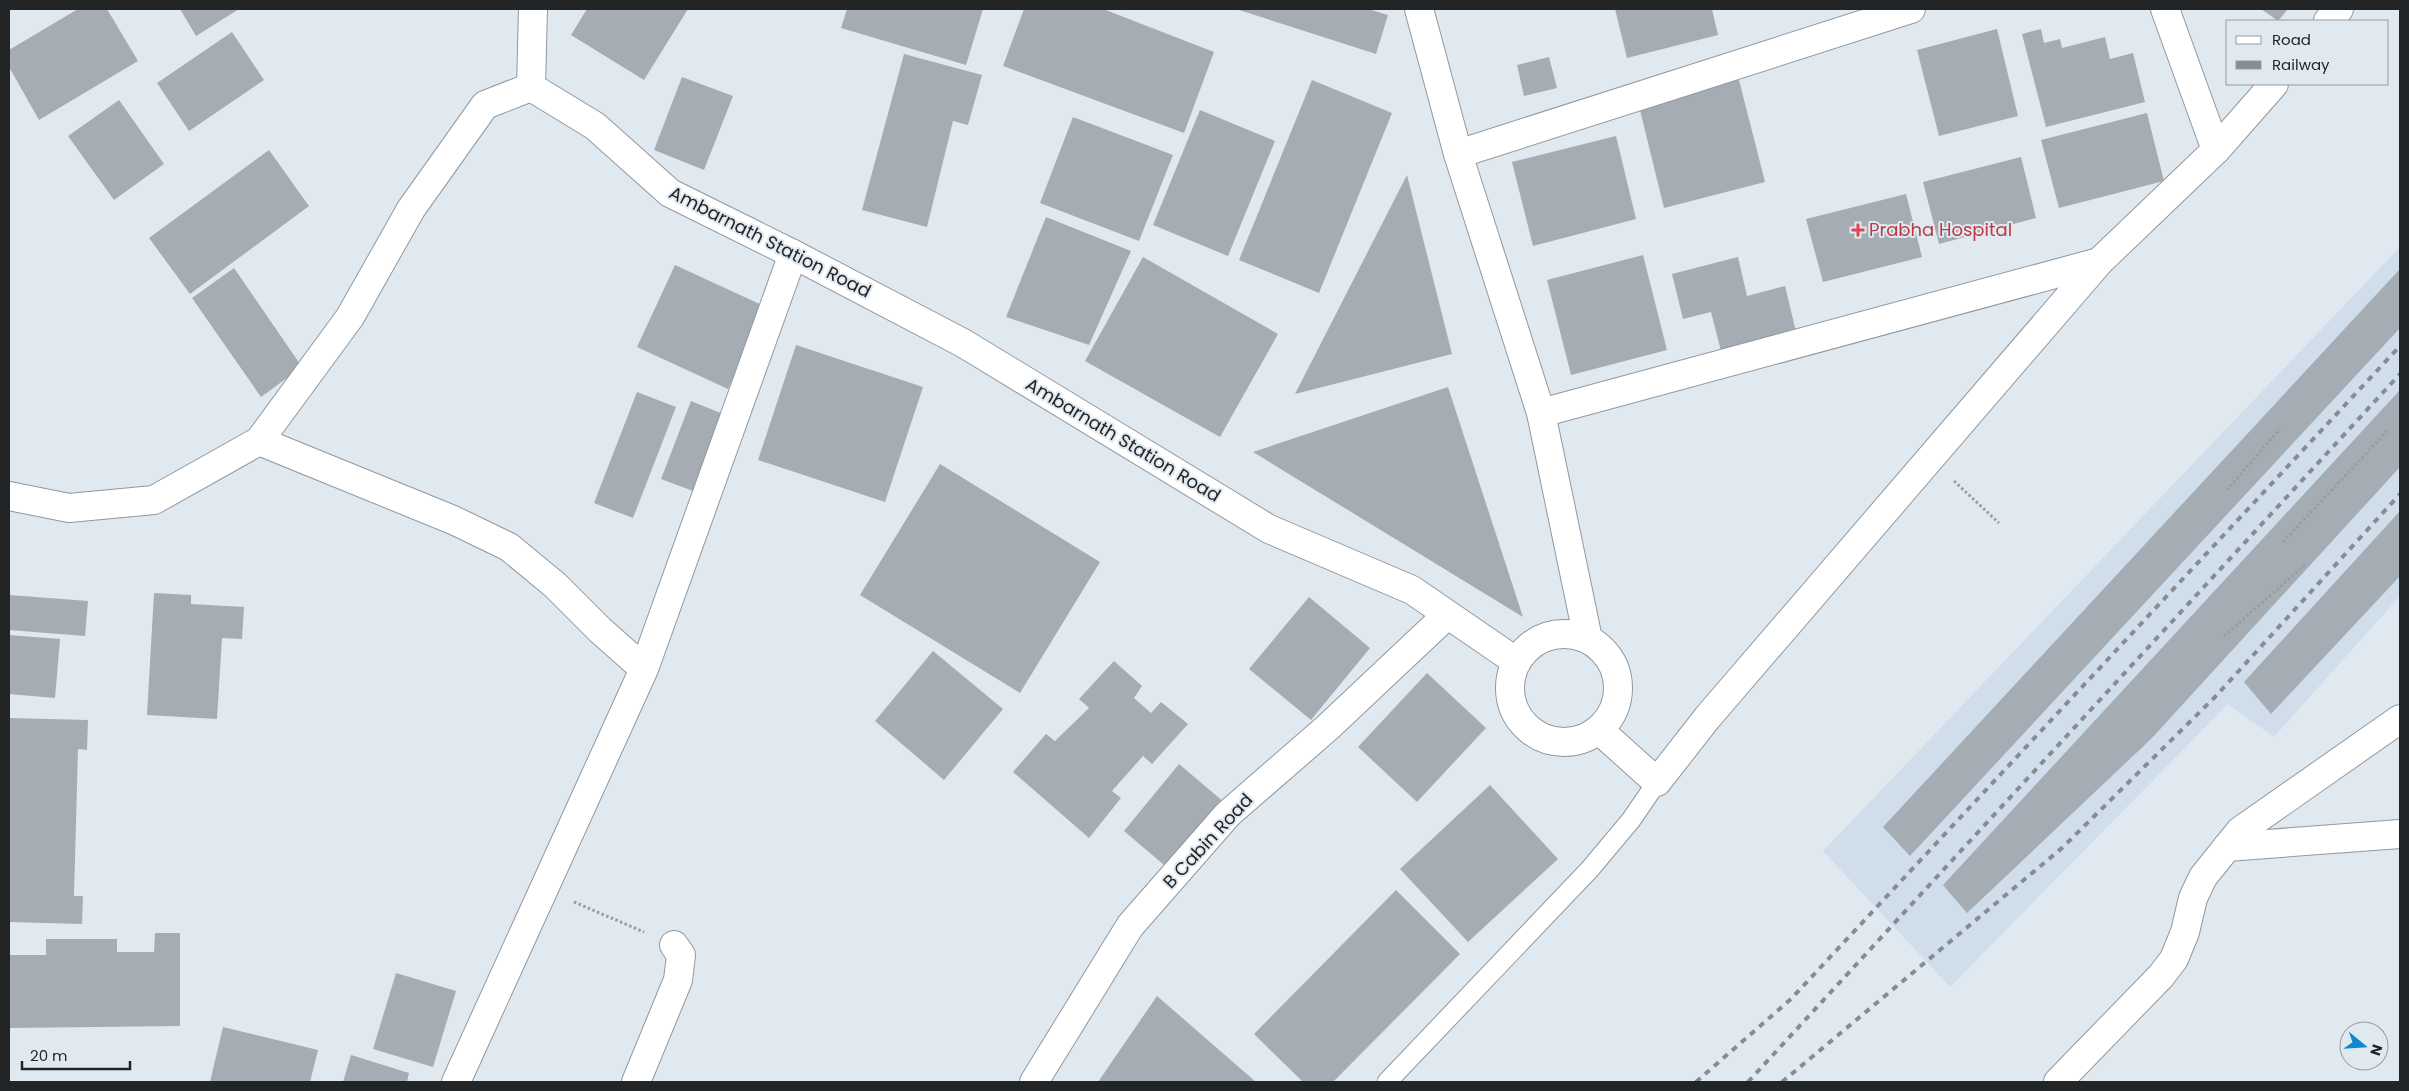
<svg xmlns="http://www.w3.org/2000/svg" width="2409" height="1091" font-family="Poppins,sans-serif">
<rect width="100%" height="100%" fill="#e1e9f0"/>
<path fill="#d0ddea" d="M 2400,247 L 2400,596 L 2274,737 L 2228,704 L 1950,987 L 1823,851 Z"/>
<path fill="#a5acb3" d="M 78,9 L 107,9 L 138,61 L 39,120 L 9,67 L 9,50 Z
M 180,9 L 239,9 L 196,36 Z
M 587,9 L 688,9 L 644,80 L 571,35 Z
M 847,9 L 983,9 L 966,65 L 841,28 Z
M 1024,9 L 1103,9 L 1214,52 L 1184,133 L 1003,66 Z
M 1236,9 L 1368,9 L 1388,15 L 1376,54 Z
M 1615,9 L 1712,9 L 1718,35 L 1627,58 Z
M 2261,9 L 2288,9 L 2278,21 Z
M 1997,29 L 2018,116 L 1939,136 L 1917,50 Z
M 2041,29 L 2044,43 L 2060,39 L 2062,48 L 2105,37 L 2110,59 L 2133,53 L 2145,102 L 2046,127 L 2022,34 Z
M 232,32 L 264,80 L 189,131 L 157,83 Z
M 904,54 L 982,75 L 968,125 L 953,121 L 927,227 L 862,210 Z
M 1549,57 L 1557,88 L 1524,96 L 1517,65 Z
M 1738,76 L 1765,182 L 1664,208 L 1638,102 Z
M 682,77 L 733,96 L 704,170 L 654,150 Z
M 1312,80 L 1392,113 L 1319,293 L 1239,260 Z
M 119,100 L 164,164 L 114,200 L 68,136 Z
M 1200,110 L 1275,141 L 1228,256 L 1153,225 Z
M 2147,113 L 2164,181 L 2059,208 L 2041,140 Z
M 1073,117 L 1173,155 L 1139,241 L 1040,203 Z
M 1616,136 L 1636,219 L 1533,246 L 1512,162 Z
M 269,150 L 309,206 L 190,294 L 149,238 Z
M 2021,157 L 2036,218 L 1939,244 L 1923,182 Z
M 1407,175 L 1452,354 L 1295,394 Z
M 1906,194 L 1922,257 L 1823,282 L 1806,219 Z
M 1046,217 L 1131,251 L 1089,345 L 1006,317 Z
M 1643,255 L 1667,350 L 1571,375 L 1547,280 Z
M 1143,257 L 1278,334 L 1220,437 L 1085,361 Z
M 1738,257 L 1747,296 L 1785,286 L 1797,336 L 1722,355 L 1711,312 L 1683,319 L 1672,274 Z
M 675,265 L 766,307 L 728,389 L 637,347 Z
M 234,268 L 302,367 L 261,397 L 192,298 Z
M 2400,269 L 2400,328 L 1910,856 L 1883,827 Z
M 796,345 L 923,387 L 885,502 L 758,460 Z
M 1448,387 L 1523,617 L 1253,452 Z
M 2400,390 L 2400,467 L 2151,739 L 1967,913 L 1943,885 Z
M 637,392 L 676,407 L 633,518 L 594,503 Z
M 691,401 L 733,418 L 704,495 L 661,479 Z
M 940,464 L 1100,562 L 1020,693 L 860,595 Z
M 2400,511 L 2400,576 L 2271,714 L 2244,682 Z
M 154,593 L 191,595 L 191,604 L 244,607 L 242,639 L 222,638 L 217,719 L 147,715 Z
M 9,595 L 88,601 L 85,636 L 9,630 Z
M 1309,597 L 1370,648 L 1311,720 L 1249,669 Z
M 9,635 L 60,639 L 55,698 L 9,694 Z
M 933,651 L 1003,709 L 944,780 L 875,721 Z
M 1114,661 L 1142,686 L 1134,698 L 1151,713 L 1161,702 L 1188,724 L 1152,764 L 1143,756 L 1112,791 L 1121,798 L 1089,838 L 1013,772 L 1046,734 L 1055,741 L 1089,708 L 1079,699 Z
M 1427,673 L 1486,728 L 1417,802 L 1358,747 Z
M 9,718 L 88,720 L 87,750 L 78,749 L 74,896 L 83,896 L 82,924 L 9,922 Z
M 1179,764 L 1225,803 L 1170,870 L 1124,831 Z
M 1490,785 L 1558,859 L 1468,942 L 1400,869 Z
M 1396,890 L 1460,954 L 1333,1082 L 1303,1082 L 1254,1034 Z
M 155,933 L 180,933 L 180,1026 L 9,1028 L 9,955 L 46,955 L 46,939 L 117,939 L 117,952 L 154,952 Z
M 396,973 L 456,991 L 433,1067 L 373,1049 Z
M 1157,996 L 1256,1082 L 1098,1082 Z
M 223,1027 L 318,1050 L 310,1082 L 210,1082 Z
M 351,1055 L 409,1073 L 407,1082 L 343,1082 Z"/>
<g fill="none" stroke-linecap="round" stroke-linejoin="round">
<g stroke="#91989f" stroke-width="21">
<path id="service" d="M 1387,1082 L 1590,869 L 1631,820 L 1657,782"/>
</g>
<g stroke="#91989f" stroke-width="30">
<path id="minor" d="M 2165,9 L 2216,150
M 1458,154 L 1911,9
M 1541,413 L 2099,262
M 259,441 L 453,520 L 509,547 L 555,585 L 600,630 L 644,669
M 2227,847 L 2400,834
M 456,1082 L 644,669 L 793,254
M 636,1082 L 678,980 L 681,955 L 674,945"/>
</g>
<g stroke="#91989f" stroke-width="30">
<path id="tertiary" d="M 1419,9 L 1458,154 L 1541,413 L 1588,639
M 2328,21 L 2339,9
M 531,87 L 595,126 L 670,193 L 793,254 L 963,343 L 1269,529 L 1412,590 L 1517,662
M 531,87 L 533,9
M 9,496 L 69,508 L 154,500 L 259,441 L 350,317 L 411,209 L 485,105 L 531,87
M1510 688a54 54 0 1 1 108 0a54 54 0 1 1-108 0Z
M 1599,730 L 1657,782 L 1707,718 L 2099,262 L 2216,150 L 2274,84
M 1034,1082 L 1130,926 L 1228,814 L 1327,728 L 1447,615
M 2058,1082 L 2161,976 L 2174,959 L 2185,932 L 2193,898 L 2203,877 L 2240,831 L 2400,719"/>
</g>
<path stroke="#979ea3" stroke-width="3" stroke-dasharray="2.5 2.5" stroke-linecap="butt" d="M 1954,481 L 1999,523
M 2227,490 L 2280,429
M 2283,542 L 2389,429
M 2224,636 L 2306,564
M 574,902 L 644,932"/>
<use href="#service" stroke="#fff" stroke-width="19"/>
<use href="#minor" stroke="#fff" stroke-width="28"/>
<use href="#tertiary" stroke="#fff" stroke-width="28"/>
<path stroke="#868c91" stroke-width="4" stroke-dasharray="6 6" stroke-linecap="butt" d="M 1696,1082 L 1791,999 L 2400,346
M 1748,1082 L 2400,374
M 1782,1082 L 2062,848 L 2215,697 L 2400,494"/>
</g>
<path fill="#e0444e" stroke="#e1e9f0" stroke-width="2" d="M1855.5 222.5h5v5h5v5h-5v5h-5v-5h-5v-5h5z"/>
<g text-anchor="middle" stroke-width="4" stroke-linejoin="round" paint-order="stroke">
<g font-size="18" fill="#be3a42" stroke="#e1e9f0" text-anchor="start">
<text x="1869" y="236">Prabha Hospital</text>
</g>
<g font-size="18" fill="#222528" stroke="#e1e9f0">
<text transform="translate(770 242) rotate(27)" y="6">Ambarnath Station Road</text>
<text transform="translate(1123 440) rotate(31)" y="6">Ambarnath Station Road</text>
<text transform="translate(1208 841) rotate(-47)" y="6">B Cabin Road</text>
</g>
</g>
<rect width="2409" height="1091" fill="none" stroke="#222528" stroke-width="20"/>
<rect x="2226" y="20" width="162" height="65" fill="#e1e9f0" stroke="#959ba0"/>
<rect x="2236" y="36" width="25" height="8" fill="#ffffff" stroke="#959ba0"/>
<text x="2272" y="45" font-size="15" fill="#222528">Road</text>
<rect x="2236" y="61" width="25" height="8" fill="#868c91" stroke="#959ba0"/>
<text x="2272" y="70" font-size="15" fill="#222528">Railway</text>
<g transform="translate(2364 1046) rotate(108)"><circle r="24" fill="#e1e9f0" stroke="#959ba0"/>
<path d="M0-4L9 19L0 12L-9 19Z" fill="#1286cf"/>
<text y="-8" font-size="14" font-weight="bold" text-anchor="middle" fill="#222528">N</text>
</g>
<path d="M22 1061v8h108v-8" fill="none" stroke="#222528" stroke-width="2.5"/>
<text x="30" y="1061" font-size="15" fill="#222528" stroke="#e1e9f0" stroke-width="4" paint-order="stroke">20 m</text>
</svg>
